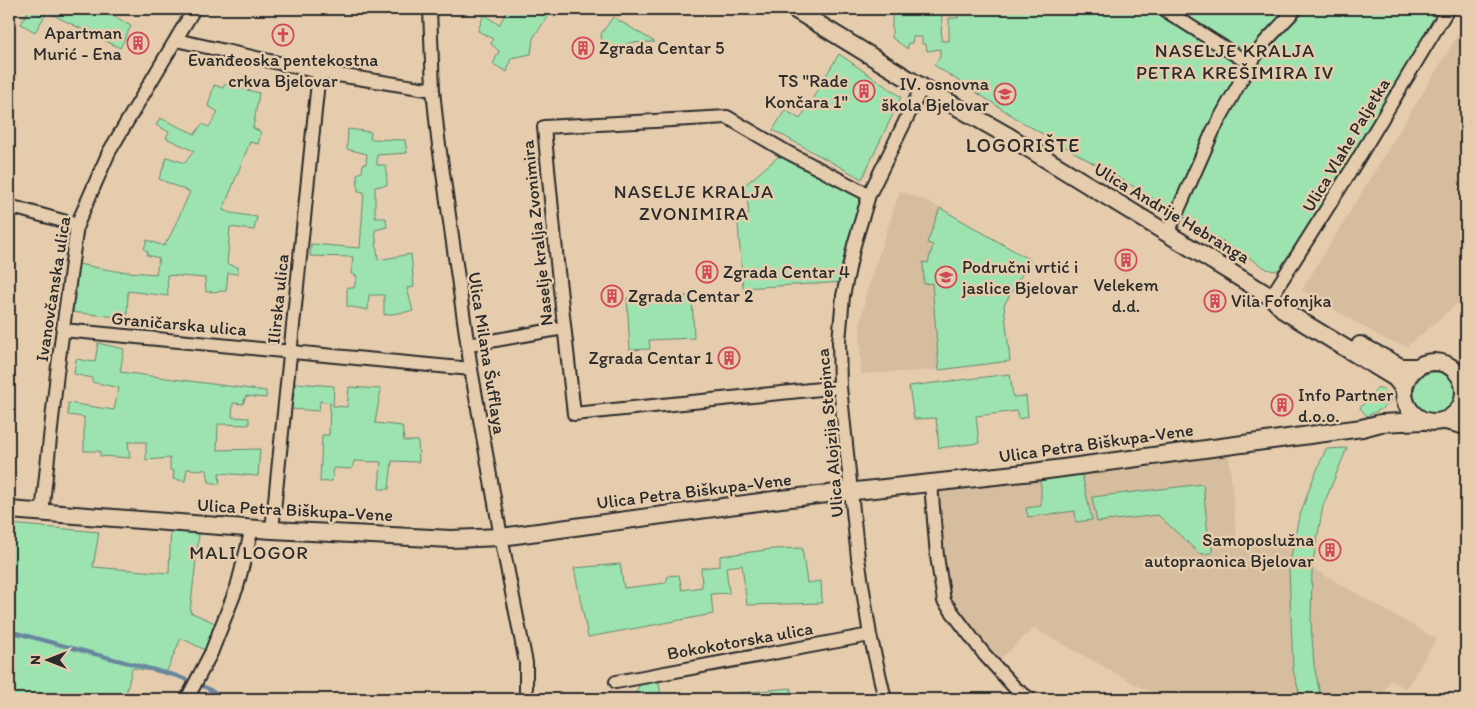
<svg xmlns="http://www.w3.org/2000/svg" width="1475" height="708" font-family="Itim,sans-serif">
<rect width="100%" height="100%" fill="#e5ccad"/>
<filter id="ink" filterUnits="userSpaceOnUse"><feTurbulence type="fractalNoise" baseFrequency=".02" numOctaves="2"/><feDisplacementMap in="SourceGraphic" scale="10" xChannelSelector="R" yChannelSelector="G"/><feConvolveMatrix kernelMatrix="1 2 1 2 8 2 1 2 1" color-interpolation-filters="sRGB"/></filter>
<g filter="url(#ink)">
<path fill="#d6bd9e" d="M 1466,22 L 1466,296 L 1408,346 L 1388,341 L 1302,290 Z
M 900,191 L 927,201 L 1030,260 L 1004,305 L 1010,361 L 939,370 L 861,374 L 860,327 L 866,293 Z
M 1228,445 L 1237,542 L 1295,536 L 1289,568 L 1293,670 L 1301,699 L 1162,699 L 1034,628 L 994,665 L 944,601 L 931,484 Z
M 1312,568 L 1436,639 L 1406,689 L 1390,680 L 1381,699 L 1321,699 L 1314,665 L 1311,623 Z"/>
<path fill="#9de3b0" stroke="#64876e" d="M 29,9 L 102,9 L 131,26 L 120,48 L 47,12 L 35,32 L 21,24 Z
M 508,9 L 553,9 L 533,38 L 531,54 L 511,58 L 507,72 L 493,64 L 499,51 L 491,44 L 493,39 L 478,31 L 484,14 L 499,25 Z
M 892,9 L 942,9 L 941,41 L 949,41 L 949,18 L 958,18 L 958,9 L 1445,9 L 1283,268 L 1274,271 L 1267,269 L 1138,189 L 1022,122 L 934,65 L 940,57 L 940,49 L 927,51 L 926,44 L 922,44 L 922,37 L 913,37 L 912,43 L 908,43 L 908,49 L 892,38 Z
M 613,17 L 655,42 L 629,43 L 604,56 L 601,34 Z
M 839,54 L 901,97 L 862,179 L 773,130 L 785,110 L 800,119 Z
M 225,84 L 259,93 L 253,128 L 261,132 L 258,144 L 250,142 L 223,210 L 231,213 L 257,217 L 254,230 L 230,227 L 227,264 L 238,267 L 238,274 L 228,273 L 226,291 L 206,292 L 205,278 L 167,275 L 168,296 L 128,291 L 127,318 L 70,312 L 78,264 L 115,271 L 156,274 L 159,258 L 147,255 L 148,252 L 144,249 L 147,240 L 164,246 L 171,234 L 190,192 L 159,179 L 167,157 L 185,163 L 194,151 L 166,138 L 169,132 L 156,125 L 160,118 L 195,134 L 202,124 L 209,127 L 218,112 L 208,106 L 214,85 L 223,88 Z
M 348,129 L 371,132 L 370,139 L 405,140 L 407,153 L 377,155 L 377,165 L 386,165 L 387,185 L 375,187 L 375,218 L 386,218 L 387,227 L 375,230 L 378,260 L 411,254 L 414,287 L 407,288 L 413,311 L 384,315 L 384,295 L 369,295 L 368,310 L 347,306 L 347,287 L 354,288 L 357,276 L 351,274 L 353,257 L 310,256 L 311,244 L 360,248 L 364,192 L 358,191 L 357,174 L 362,172 L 363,164 L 366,164 L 367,154 L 347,149 Z
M 785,151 L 869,195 L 846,282 L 743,288 L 738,223 L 749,213 L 745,185 Z
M 940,208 L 1030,260 L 1004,305 L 1010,361 L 939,370 L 932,283 L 924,284 L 923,262 L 928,263 L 933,245 L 927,243 Z
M 692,296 L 694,338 L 649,340 L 650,349 L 630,350 L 627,298 Z
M 98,343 L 124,349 L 120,372 L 266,391 L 266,398 L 246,396 L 243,404 L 233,403 L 232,417 L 249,418 L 249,425 L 218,424 L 217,450 L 260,449 L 258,476 L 219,473 L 220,484 L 209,482 L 207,470 L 187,469 L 185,481 L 173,479 L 174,471 L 170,470 L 170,458 L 146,460 L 146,442 L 128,442 L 130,458 L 100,456 L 100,451 L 84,451 L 84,417 L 68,415 L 68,403 L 114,410 L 119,388 L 92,382 L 92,378 L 74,374 L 76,359 L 95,362 Z
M1414 393a21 21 0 1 1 42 0a21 21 0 1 1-42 0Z
M 1010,374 L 1013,397 L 1026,396 L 1028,417 L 1018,419 L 1017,411 L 976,416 L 979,443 L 939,448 L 936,418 L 914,419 L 909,386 Z
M 296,383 L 334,386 L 333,406 L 347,407 L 349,387 L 381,389 L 375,423 L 402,426 L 404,441 L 418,441 L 419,462 L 392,461 L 389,489 L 379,489 L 381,462 L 354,461 L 352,469 L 334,468 L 332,481 L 320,482 L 322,435 L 329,435 L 330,403 L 320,401 L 319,411 L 291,409 Z
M 1378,387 L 1390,394 L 1392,398 C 1388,408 1376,411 1367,416 L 1360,408 Z
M 1347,448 L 1323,506 L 1312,568 L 1311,623 L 1314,665 L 1321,699 L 1301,699 L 1293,670 L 1289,568 L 1298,521 L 1311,484 L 1326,449 Z
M 1082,475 L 1092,520 L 1076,522 L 1075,511 L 1028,517 L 1026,508 L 1041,506 L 1041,486 L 1039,479 Z
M 1203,484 L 1209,545 L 1212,545 L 1212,553 L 1200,554 L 1158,515 L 1097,522 L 1092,497 Z
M 171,523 L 200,525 L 190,612 L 222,626 L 211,653 L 181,638 L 166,673 L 132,668 L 125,699 L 9,699 L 9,524 L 99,532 L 93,567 L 169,573 Z
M 802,548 L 807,583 L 821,581 L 822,603 L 747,605 L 742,565 L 726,567 L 729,593 L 711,594 L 713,614 L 588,637 L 574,568 L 620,564 L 624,588 L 666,583 L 668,576 L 679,575 L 682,590 L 702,587 L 701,568 L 720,566 L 720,556 L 774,549 Z
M 658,674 L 661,699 L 633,699 L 643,677 Z
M 791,688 L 791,699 L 679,699 Z"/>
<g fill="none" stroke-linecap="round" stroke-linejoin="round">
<path stroke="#68879f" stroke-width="4" d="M 9,631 L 177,676 L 207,688 L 224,699"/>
<g stroke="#2b2b2b" stroke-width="16">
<path id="minor" d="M 430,9 L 433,90 L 438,138 L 471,369 L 501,537 L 526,663 L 526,699
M 1163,9 L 1250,64
M 176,40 L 319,72 L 433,90
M 9,206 L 77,225
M 1167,235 L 1213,131 L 1250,64 L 1265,42 L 1296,9
M 1271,297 L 1350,172 L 1448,9
M 63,330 L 471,369
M 468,345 L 564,328
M 1455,370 L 1466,371
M 840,387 L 574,414 L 557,262 L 544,127 L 727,117 L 785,151 L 869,195
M 931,484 L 937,556 L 944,601 L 984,654 L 1015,688 L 1030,699
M 42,513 L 57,373 L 77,225 L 109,152 L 194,9
M 272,530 L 319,72
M 616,682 L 870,635
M 188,697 L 211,653 L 237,587 L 252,529
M 885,699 L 870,635 L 858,558 L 840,387 L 839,341 L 843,296 L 854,245 L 869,195 L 922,87"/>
</g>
<g stroke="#2b2b2b" stroke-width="20">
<path id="major" d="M 794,9 L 915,83 L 1010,137 L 1271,297 L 1286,312 L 1395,378 L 1404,389
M 1360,345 L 1401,367 L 1417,367
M1404 392a30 30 0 1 1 60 0a30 30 0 1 1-60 0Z
M 1445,421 L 1466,426
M 9,510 L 272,530 L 451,539 L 501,537 L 781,499 L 1033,472 L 1362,428 L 1381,423 L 1423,421"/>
</g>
<use href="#minor" stroke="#e5ccad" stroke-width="12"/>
<use href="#major" stroke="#e5ccad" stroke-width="16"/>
</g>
</g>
<defs>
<g id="church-ring" transform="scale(1.125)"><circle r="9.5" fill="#e5ccad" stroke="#d1495b" stroke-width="1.5"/><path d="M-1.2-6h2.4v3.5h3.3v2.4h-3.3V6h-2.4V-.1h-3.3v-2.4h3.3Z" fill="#d1495b"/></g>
<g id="building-ring" transform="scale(1.125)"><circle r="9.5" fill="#e5ccad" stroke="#d1495b" stroke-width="1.5"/><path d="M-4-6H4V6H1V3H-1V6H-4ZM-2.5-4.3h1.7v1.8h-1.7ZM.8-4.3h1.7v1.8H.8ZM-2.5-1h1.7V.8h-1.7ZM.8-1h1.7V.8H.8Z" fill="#d1495b"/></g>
<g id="school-ring" transform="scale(1.125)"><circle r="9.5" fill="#e5ccad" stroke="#d1495b" stroke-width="1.5"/><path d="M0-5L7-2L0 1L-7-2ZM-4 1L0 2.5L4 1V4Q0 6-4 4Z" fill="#d1495b"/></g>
</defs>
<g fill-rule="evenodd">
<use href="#church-ring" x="283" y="35"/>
<use href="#building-ring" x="138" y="43"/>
<use href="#building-ring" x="583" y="48"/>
<use href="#building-ring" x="864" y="91"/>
<use href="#school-ring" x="1005" y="94"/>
<use href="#building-ring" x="1126" y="260"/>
<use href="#building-ring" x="707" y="272"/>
<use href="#school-ring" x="946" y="277"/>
<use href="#building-ring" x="612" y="296"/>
<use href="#building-ring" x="1215" y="301"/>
<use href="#building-ring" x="729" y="358"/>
<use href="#building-ring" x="1282" y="405"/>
<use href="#building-ring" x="1330" y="550"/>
</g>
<g text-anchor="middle" stroke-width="5" stroke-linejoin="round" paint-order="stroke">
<g font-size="18" fill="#2b2b2b" stroke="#e5ccad" text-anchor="start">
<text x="122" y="39" text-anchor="end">Apartman<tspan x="122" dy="21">Murić - Ena</tspan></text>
<text x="599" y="54">Zgrada Centar 5</text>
<text x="283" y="66" text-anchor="middle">Evanđeoska pentekostna<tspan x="283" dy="21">crkva Bjelovar</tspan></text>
<text x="848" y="87" text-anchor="end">TS "Rade<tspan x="848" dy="21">Končara 1"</tspan></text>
<text x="989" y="90" text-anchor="end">IV. osnovna<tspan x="989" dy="21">škola Bjelovar</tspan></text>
<text x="962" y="273">Područni vrtić i<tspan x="962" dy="21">jaslice Bjelovar</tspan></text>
<text x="723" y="278">Zgrada Centar 4</text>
<text x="1126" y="291" text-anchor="middle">Velekem<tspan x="1126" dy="21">d.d.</tspan></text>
<text x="628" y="302">Zgrada Centar 2</text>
<text x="1231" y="307">Vila Fofonjka</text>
<text x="713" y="364" text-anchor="end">Zgrada Centar 1</text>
<text x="1298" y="401">Info Partner<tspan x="1298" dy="21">d.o.o.</tspan></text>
<text x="1314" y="546" text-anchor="end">Samoposlužna<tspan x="1314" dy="21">autopraonica Bjelovar</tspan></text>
</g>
<g font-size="18" fill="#2b2b2b" stroke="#e5ccad">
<text transform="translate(1346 145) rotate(-59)" y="6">Ulica Vlahe Paljetka</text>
<text transform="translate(1172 213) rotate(31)" y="6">Ulica Andrije Hebranga</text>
<text transform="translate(537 233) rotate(-96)" y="6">Naselje kralja Zvonimira</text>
<text transform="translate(53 289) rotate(-81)" y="6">Ivanovčanska ulica</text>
<text transform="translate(278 299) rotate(-84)" y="6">Ilirska ulica</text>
<text transform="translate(179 324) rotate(5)" y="6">Graničarska ulica</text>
<text transform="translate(487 353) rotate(81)" y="6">Ulica Milana Šufflaya</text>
<text transform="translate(830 433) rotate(-95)" y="6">Ulica Alojzija Stepinca</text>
<text transform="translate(1096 443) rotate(-8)" y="6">Ulica Petra Biškupa-Vene</text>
<text transform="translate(694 491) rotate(-7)" y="6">Ulica Petra Biškupa-Vene</text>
<text transform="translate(295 510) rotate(3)" y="6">Ulica Petra Biškupa-Vene</text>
<text transform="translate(740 641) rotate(-10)" y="6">Bokokotorska ulica</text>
</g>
<g font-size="19" letter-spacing="1" fill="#2b2b2b" stroke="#e5ccad">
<text x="1235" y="57">NASELJE KRALJA<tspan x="1235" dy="22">PETRA KREŠIMIRA IV</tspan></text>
<text x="694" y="198">NASELJE KRALJA<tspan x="694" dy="22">ZVONIMIRA</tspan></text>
<text x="249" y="559">MALI LOGOR</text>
</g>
<g font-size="20" letter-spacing="1" fill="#2b2b2b" stroke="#e5ccad">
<text x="1023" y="152">LOGORIŠTE</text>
</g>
</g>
<rect width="1475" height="708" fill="none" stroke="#e5ccad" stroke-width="30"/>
<rect x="15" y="15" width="1445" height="678" fill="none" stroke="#2b2b2b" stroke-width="2" filter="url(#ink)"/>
<g transform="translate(48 660) rotate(270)" stroke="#e5ccad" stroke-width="4" paint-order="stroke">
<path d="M0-4L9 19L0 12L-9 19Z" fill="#2b2b2b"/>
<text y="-8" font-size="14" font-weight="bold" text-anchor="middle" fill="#2b2b2b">N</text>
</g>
</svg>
